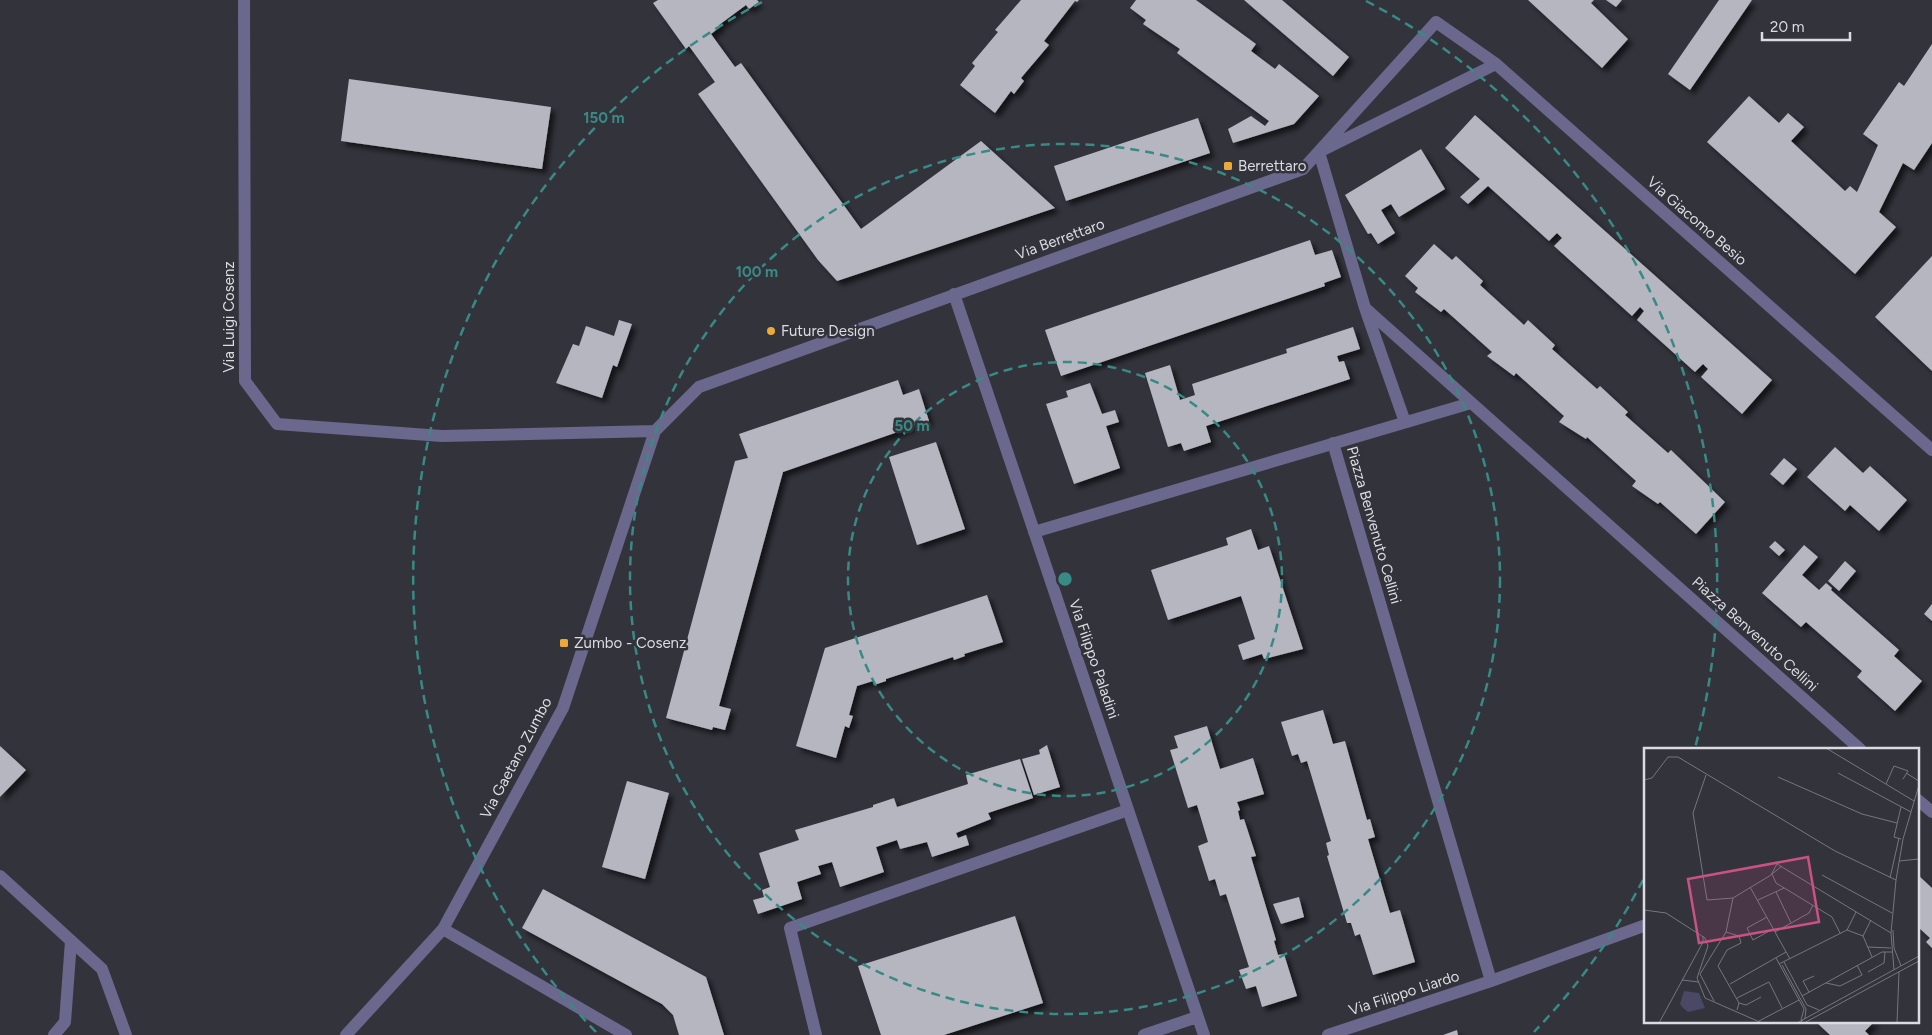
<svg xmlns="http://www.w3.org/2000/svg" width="1932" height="1035" font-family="Figtree,sans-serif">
<defs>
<filter id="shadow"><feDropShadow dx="4.5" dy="4.5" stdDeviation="2.5" flood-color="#0009"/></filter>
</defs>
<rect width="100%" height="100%" fill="#33333c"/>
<path fill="#b6b6c1" filter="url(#shadow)" d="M 658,0 L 757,0 L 759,2 L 749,9 L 746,5 L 719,25 L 720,27 L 711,34 L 735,67 L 741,63 L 861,229 L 981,141 L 1055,208 L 837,281 L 818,260 L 698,94 L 715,82 L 689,46 L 686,49 L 653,3 Z
M 1021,0 L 1079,0 L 1077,2 L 1075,1 L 1044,41 L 1049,45 L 1021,78 L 1024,81 L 1014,94 L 1011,91 L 995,113 L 960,85 L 975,66 L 972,63 L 998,32 L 995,30 Z
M 1136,0 L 1196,0 L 1256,44 L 1251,51 L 1275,69 L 1279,64 L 1319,96 L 1294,124 L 1233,143 L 1228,129 L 1251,116 L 1265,126 L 1269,121 L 1177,53 L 1180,49 L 1143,24 L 1146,20 L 1130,8 Z
M 1244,0 L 1282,0 L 1349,57 L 1333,76 Z
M 1528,0 L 1594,0 L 1591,3 L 1628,39 L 1602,68 Z
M 1606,0 L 1622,0 L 1616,7 Z
M 1719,0 L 1752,0 L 1690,90 L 1668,74 Z
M 1932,44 L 1932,143 L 1914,170 L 1903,163 L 1879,212 L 1896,227 L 1855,274 L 1707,142 L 1749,96 L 1779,123 L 1788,113 L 1804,127 L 1791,141 L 1845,191 L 1850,186 L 1857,192 L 1878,145 L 1863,134 L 1899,82 L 1904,86 Z
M 349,79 L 551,107 L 542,169 L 341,141 Z
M 1475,115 L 1772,380 L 1742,414 L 1701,377 L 1708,369 L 1703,364 L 1695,372 L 1637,320 L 1644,311 L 1640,307 L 1632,316 L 1554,246 L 1562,238 L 1557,233 L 1549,241 L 1488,186 L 1468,204 L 1460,197 L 1480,179 L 1445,148 Z
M 1198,118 L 1210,153 L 1066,201 L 1054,166 Z
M 1421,149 L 1445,189 L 1399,217 L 1391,204 L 1381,210 L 1395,233 L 1378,244 L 1371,233 L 1368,234 L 1345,195 Z
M 1310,240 L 1315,255 L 1332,250 L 1341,277 L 1324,283 L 1325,286 L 1061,376 L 1045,330 Z
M 1434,244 L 1452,260 L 1456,256 L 1483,281 L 1480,285 L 1524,325 L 1528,320 L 1555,345 L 1552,349 L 1597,389 L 1600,386 L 1628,412 L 1625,415 L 1668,453 L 1671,450 L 1725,502 L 1696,534 L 1660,502 L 1658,504 L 1632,486 L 1636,481 L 1587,437 L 1586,439 L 1559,422 L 1564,416 L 1516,373 L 1514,376 L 1487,356 L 1492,352 L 1444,309 L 1441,312 L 1415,292 L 1418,288 L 1405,276 Z
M 1932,256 L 1932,371 L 1875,317 Z
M 619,320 L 632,324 L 617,367 L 613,365 L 602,398 L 556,383 L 573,344 L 579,346 L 586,326 L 614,336 Z
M 1353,327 L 1360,349 L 1337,356 L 1339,362 L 1344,361 L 1350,379 L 1206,426 L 1211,442 L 1184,451 L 1181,443 L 1168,447 L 1145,373 L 1170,365 L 1180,400 L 1195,395 L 1192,384 L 1287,353 L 1286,349 Z
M 898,380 L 903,395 L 919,389 L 929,421 L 783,472 L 719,706 L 731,709 L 725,730 L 713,727 L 712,730 L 666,718 L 735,461 L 748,458 L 739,434 Z
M 1090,383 L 1102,414 L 1115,410 L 1119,422 L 1106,426 L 1120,468 L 1074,484 L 1046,404 L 1068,397 L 1066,391 Z
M 936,442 L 965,529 L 917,545 L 889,457 Z
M 1835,447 L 1863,473 L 1870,466 L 1907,500 L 1879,531 L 1850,505 L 1845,511 L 1807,477 Z
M 1784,458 L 1797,469 L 1783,485 L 1770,474 Z
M 1251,529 L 1258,550 L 1269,546 L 1303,649 L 1264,659 L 1262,654 L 1243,660 L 1238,645 L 1255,639 L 1241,596 L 1168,620 L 1151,570 L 1228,545 L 1226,538 Z
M 1775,541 L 1785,550 L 1779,556 L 1769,547 Z
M 1804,545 L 1818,557 L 1802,575 L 1819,590 L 1826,583 L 1832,588 L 1831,590 L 1899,650 L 1894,656 L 1922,681 L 1895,711 L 1857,677 L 1862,671 L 1806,622 L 1801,627 L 1762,593 Z
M 1845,561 L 1856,571 L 1839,591 L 1828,581 Z
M 987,595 L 1003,642 L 964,654 L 965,656 L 954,660 L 953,657 L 886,679 L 886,681 L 874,685 L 873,681 L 857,686 L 849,715 L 853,716 L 849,728 L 845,726 L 836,758 L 796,746 L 825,648 Z
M 1932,604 L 1932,621 L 1924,614 Z
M 1323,710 L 1333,744 L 1345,741 L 1367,820 L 1370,819 L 1375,837 L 1368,839 L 1390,913 L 1400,910 L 1415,962 L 1373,975 L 1360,934 L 1355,936 L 1351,923 L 1347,923 L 1327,856 L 1329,855 L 1326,843 L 1331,841 L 1307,761 L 1301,763 L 1298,754 L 1292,756 L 1281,722 Z
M 1207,726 L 1220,769 L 1253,758 L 1264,794 L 1237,802 L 1240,810 L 1238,811 L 1240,820 L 1244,819 L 1256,856 L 1251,857 L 1276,940 L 1274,941 L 1278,955 L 1284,954 L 1297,996 L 1262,1007 L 1256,986 L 1246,989 L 1239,970 L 1249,967 L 1226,894 L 1220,896 L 1215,879 L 1209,881 L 1198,846 L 1208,842 L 1197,805 L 1188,808 L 1170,750 L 1178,748 L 1174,736 Z
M 1047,745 L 1060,787 L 1034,795 L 1022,759 L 1040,754 L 1039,750 Z
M 0,746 L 26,770 L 0,797 Z
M 1020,759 L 1033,798 L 988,813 L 991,819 L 956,833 L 958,838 L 966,835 L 969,845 L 932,857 L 927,842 L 900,849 L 897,840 L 876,847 L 884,872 L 840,887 L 832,862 L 818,866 L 821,874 L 797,882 L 802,899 L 758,914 L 753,900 L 764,897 L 762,890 L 770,887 L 759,853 L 799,840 L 795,830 L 873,807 L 873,805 L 894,798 L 897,807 L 968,784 L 966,775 Z
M 627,781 L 669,793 L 645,879 L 602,867 Z
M 1918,875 L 1932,888 L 1932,948 L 1926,942 L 1930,938 L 1918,927 Z
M 543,889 L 706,977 L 724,1035 L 679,1035 L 673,1015 L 662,1004 L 522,928 Z
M 1299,897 L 1304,917 L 1281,924 L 1273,904 Z
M 1015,916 L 1043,1003 L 944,1035 L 881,1035 L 858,966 Z
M 1815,1021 L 1875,1021 L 1865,1031 L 1869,1035 L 1830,1035 Z
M 1457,1030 L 1458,1035 L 1443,1035 Z"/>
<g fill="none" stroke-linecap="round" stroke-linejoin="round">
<path stroke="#6a688d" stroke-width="12" d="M 244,0 L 245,381 L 277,424 L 442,436 L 655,431
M 1496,64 L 1319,152 L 1365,308 L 1860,749
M 954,294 L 1204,1035
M 1366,311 L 1405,422
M 1333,443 L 1491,981
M 1034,532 L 1471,403
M 1918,800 L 1932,812
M 0,876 L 102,969 L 126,1035
M 443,929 L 626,1035
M 54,1035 L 65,1022 L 71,941
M 346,1035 L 443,929 L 563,708 L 655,431 L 699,387 L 1303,169 L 1436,22 L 1496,64 L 1932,450
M 816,1035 L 790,928 L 1128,810
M 1144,1035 L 1197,1017
M 1328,1035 L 1491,981 L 1646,925"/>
</g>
<g fill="none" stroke="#388a85" stroke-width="2.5" stroke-dasharray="9 6">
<circle cx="1065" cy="579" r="217"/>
<circle cx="1065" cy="579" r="435"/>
<path d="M1643 880A652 652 0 0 1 1534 1032M596 1032A652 652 0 0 1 764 1M1366 1A652 652 0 0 1 1695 748"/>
</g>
<g fill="#eba93a" stroke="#33333c" stroke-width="2">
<rect x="1223" y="161" width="10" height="10" rx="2.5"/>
<circle cx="771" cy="331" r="5"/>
<rect x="559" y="638" width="10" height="10" rx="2.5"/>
</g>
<g text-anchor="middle" stroke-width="5" stroke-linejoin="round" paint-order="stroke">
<g font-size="15" fill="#dbdbe1" stroke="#33333c" text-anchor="start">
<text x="1238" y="171">Berrettaro</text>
<text x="781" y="336">Future Design</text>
<text x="574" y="648">Zumbo - Cosenz</text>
</g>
<g font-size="15" fill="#dbdbe1" stroke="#33333c">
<text transform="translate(1697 221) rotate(41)" y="5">Via Giacomo Besio</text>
<text transform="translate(1060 239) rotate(-20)" y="5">Via Berrettaro</text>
<text transform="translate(229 317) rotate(-90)" y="5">Via Luigi Cosenz</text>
<text transform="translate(1374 525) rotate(74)" y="5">Piazza Benvenuto Cellini</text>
<text transform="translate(1755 634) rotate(42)" y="5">Piazza Benvenuto Cellini</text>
<text transform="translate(1094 659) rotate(71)" y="5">Via Filippo Paladini</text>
<text transform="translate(516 758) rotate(-62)" y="5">Via Gaetano Zumbo</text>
<text transform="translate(1404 993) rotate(-18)" y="5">Via Filippo Liardo</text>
</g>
</g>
<g transform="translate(1644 748)">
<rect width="275" height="275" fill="#33333c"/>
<path d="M 40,243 L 55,245 L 61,260 L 44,264 L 39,260 L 36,256 Z" fill="#494865"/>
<path fill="none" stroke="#76767e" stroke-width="1" d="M 182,0 L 270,53M 194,25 L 267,64M 262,25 L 275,33M 62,27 L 49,65 L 63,152 L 89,150M 134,29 L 218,66 L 253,75M 0,32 L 8,30 L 24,9 L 34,9 L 191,103 L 252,132M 242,36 L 250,18 L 264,23 L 259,31M 257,91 L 250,89 L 257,59M 255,113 L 275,111M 138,118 L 128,126 L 132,135 L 188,169 L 196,185M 178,127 L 248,165M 246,130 L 255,90M 106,139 L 146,211M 132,144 L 147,175M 89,150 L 127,127 L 133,116 L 247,185M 114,152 L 140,140M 0,162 L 22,165 L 61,190 L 64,198 L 53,230 L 61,250 L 118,275M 123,169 L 103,180 L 109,192 L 129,181M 227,172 L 219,188 L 228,209M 203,182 L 219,188M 249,182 L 250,200 L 257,218M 82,184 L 95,188 L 97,195 L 83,202 L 74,218 L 95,255 L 93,262M 131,184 L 165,165 L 169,157M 224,199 L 247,200M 132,210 L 160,261 L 157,272M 140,214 L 163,257 L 175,262M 135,216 L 203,182 L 212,164M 138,217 L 162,261 L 161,270 L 156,275M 250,222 L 247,185 L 252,132 L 259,91 L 275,37M 224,224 L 240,215 L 241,204M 38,232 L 55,234M 182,235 L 196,238 L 218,227 L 213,217M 86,236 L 142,204M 165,244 L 159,233 L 170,228M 158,248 L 238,204 L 248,204M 93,250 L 125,234 L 138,260M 70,253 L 56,226 L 82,184 L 89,150M 95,255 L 102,257 L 117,249M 115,273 L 155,252M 15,275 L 59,194 L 59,188M 153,275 L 275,208M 160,275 L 275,213M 253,275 L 255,224"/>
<path fill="#ca5283" fill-opacity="0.15" stroke="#ca5283" stroke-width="2.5" d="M 164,109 L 175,174 L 55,195 L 44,131 Z"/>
<rect width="275" height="275" fill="none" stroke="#dbdbe1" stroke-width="2.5"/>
</g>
<circle cx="1065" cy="579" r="8" fill="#388a85" stroke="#33333c" stroke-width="2.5"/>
<g font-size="15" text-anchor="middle" font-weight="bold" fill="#388a85" stroke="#33333c" stroke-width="5" stroke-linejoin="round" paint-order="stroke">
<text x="604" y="123">150 m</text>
<text x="757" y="277">100 m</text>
<text x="912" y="431">50 m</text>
</g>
<path d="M1762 32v8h88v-8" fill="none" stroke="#dbdbe1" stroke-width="2.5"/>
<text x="1770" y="32" font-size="15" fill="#dbdbe1" stroke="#33333c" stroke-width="4" paint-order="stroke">20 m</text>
</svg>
